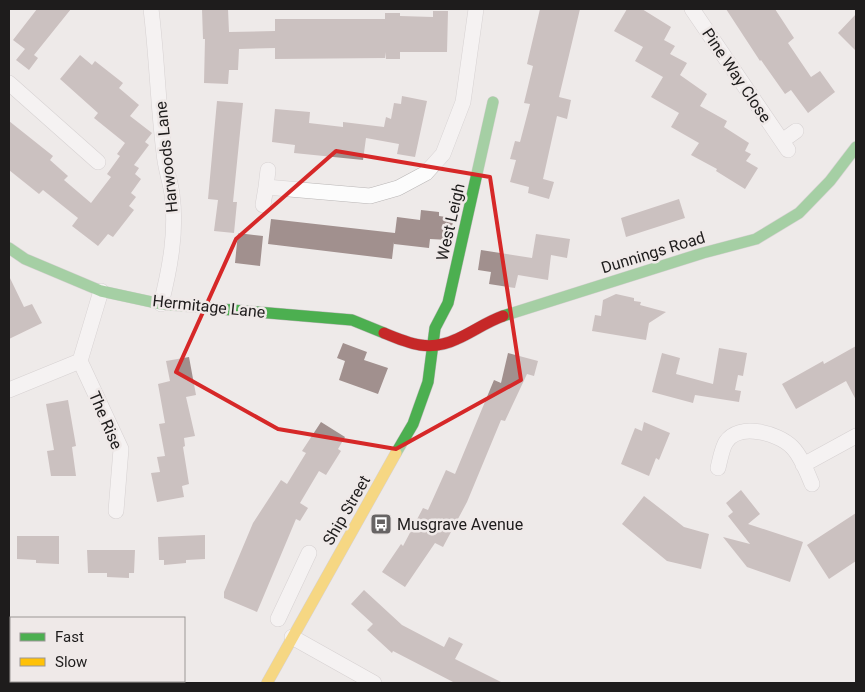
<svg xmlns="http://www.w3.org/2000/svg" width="865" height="692" font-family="Roboto,sans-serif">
<rect width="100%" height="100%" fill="#eeeae9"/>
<path fill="#a1908e" d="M 37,9 L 71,9 L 34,55 L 38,58 L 29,70 L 16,60 L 25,49 L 13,40 Z
M 202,9 L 228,9 L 229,32 L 275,31 L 275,19 L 385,19 L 385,13 L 400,13 L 400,16 L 433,17 L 433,11 L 448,11 L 447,52 L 400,52 L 400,59 L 386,59 L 385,52 L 385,58 L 275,59 L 275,48 L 239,49 L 238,70 L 229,70 L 228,84 L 204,83 L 205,39 L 203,39 Z
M 540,9 L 580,9 L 559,97 L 571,100 L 567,119 L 557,116 L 543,179 L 554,182 L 549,199 L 528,193 L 529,187 L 510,182 L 516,160 L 510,159 L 515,141 L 520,142 L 530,104 L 524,103 L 533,66 L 527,64 Z
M 627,9 L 642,9 L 671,27 L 664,40 L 675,46 L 670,54 L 687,63 L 680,75 L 707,94 L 700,106 L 727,121 L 724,127 L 749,143 L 745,151 L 751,154 L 746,161 L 758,168 L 745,189 L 716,171 L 717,169 L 691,155 L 699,143 L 671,127 L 679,113 L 651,97 L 663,77 L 635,61 L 643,47 L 614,31 Z
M 726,9 L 775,9 L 794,38 L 788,43 L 811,77 L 820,71 L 835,92 L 808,113 L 791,90 L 785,94 L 761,60 L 760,61 Z
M 856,14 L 856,51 L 838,33 Z
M 80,55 L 92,65 L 95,61 L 123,83 L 119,88 L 139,105 L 130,116 L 152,133 L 145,142 L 149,145 L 134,165 L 139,168 L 135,174 L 141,179 L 131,193 L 136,197 L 129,206 L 134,210 L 113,237 L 108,234 L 98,246 L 72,226 L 78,218 L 43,190 L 39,194 L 9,170 L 9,121 L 53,156 L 50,160 L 68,176 L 64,180 L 91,203 L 111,177 L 107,174 L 120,156 L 117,154 L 125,143 L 94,118 L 98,113 L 60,79 Z
M 402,96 L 427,101 L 415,157 L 397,154 L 399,144 L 366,138 L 363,160 L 294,153 L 295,145 L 272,142 L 275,109 L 310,112 L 309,123 L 343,127 L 343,122 L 384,127 L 386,117 L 391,119 L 394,103 L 401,104 Z
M 217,101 L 243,103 L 233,202 L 237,202 L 234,233 L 214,231 L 218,200 L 208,199 Z
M 679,199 L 685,218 L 626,237 L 621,218 Z
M 421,210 L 439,212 L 439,216 L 454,218 L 449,240 L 430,239 L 429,248 L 394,244 L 394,242 L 392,259 L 268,244 L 271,219 L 395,233 L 397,217 L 420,220 Z
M 238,233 L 263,236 L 260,266 L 235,263 Z
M 536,234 L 570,239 L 567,258 L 551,255 L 548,280 L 518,275 L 515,288 L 489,284 L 491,272 L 478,270 L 481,250 L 532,258 Z
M 9,276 L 24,307 L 32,304 L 42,323 L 9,339 Z
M 616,294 L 634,298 L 634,301 L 641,302 L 640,305 L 666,312 L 649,323 L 646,340 L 592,331 L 595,315 L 601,316 L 603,300 Z
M 343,343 L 367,352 L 364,360 L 388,368 L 378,394 L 339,380 L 345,361 L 337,358 Z
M 856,346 L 856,400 L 846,381 L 796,409 L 782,384 L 823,361 L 824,364 Z
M 719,348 L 747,353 L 743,376 L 738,375 L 735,390 L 741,391 L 739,402 L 695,395 L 693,403 L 652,392 L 662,353 L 680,358 L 676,374 L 713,384 Z
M 508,353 L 538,361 L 534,376 L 527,374 L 505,421 L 501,420 L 467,502 L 443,547 L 435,543 L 405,587 L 382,572 L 401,544 L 403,546 L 423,508 L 428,510 L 446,470 L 455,474 L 494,380 L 501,383 Z
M 189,357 L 196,395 L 186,397 L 195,436 L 184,438 L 185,446 L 183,447 L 189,484 L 182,486 L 184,497 L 157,502 L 151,473 L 160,472 L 157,457 L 165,456 L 159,424 L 165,423 L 158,384 L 170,381 L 166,361 Z
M 68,400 L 76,446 L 72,447 L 76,476 L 51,476 L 47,451 L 54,450 L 46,404 Z
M 321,422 L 345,437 L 338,449 L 341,451 L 326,475 L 319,471 L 300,503 L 308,508 L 300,521 L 296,519 L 257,612 L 224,598 L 224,592 L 253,523 L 281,480 L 287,484 L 306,453 L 302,451 Z
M 644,422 L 670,433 L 659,460 L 656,458 L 649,476 L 621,464 L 635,428 L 642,431 Z
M 741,490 L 760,514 L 748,524 L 803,542 L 790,582 L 747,567 L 723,537 L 750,544 L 728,516 L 733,512 L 726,503 Z
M 644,496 L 684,527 L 709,534 L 701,569 L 667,561 L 622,524 Z
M 856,513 L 856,561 L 829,579 L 807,545 Z
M 205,535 L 205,559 L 186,560 L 186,563 L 164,565 L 164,560 L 159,560 L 158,537 Z
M 17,536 L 59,536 L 59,564 L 36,563 L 36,560 L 17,559 Z
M 87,550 L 135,550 L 134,573 L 129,573 L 129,578 L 107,577 L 107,573 L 88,573 Z
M 364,590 L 402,625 L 444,647 L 449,637 L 463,644 L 455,659 L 503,683 L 455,683 L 393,651 L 392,653 L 367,630 L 373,624 L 351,604 Z"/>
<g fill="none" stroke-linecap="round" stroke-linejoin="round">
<g stroke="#b9b6b6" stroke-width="16">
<path id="street" d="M 151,9 C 157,57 158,105 164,153 C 165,167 170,180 172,194 C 177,231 170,268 161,304
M 692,9 L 788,150
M 9,83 L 98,162
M 782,141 L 796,131
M 266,187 L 268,170
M 263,205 L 266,187 L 370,196 L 398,188 L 426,173 L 443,154 L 463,102 L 476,9
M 80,361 L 121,449 L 116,511
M 80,361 L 101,291
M 9,390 L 80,361
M 803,465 L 856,436
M 718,468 C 720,460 722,448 726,442 C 739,422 778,433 792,447 C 801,456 807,472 812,484
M 278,619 L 309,553
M 292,637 L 374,683"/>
</g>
<g stroke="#b9b6b6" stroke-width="12">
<path id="fast" d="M 9,248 L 25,259 L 101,291 L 161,304 L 352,320 L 384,333
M 503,316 L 703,253 L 756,239 L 799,213 L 830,181 L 856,147
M 396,453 L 413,424 L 428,382 L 435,328 L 448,303 L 493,102"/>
</g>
<g stroke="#b9b6b6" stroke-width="12">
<path id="slow" d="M 267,683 L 396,453"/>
</g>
<g stroke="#b9b6b6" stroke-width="12">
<path id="jam" d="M 384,333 C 410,344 430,352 457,339 C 473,332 486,322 503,316"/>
</g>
<use href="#street" stroke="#fcfcfc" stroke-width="15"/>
<use href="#fast" stroke="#4caf50" stroke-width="11"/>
<use href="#slow" stroke="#ffc107" stroke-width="11"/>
<use href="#jam" stroke="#c62828" stroke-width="11"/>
</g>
<path d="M0 0H865V692H0ZM 336,151 L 490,177 L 521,380 L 396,449 L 278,429 L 176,372 L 236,239 Z" fill="#eeeae9" fill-opacity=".55" fill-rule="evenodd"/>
<path fill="none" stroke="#d62828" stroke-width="4" stroke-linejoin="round" d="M 336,151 L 490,177 L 521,380 L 396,449 L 278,429 L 176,372 L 236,239 Z"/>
<defs>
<g id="bus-square" transform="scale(1.125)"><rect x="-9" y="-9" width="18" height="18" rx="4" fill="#676464" stroke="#efe9e8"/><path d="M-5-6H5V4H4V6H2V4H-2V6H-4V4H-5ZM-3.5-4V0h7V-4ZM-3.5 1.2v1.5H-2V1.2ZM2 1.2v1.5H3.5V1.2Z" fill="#fff"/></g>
</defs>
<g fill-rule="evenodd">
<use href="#bus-square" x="381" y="524"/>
</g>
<g text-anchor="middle" stroke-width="5" stroke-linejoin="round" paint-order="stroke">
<g font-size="16" fill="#1e1c1c" stroke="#efe9e8">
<text transform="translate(737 75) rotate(56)" y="6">Pine Way Close</text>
<text transform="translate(166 157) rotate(-96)" y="6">Harwoods Lane</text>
<text transform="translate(450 222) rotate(-77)" y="6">West Leigh</text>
<text transform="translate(653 252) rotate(-17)" y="6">Dunnings Road</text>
<text transform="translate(209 306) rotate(6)" y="6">Hermitage Lane</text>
<text transform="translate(106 420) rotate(67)" y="6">The Rise</text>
<text transform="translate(346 510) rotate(-60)" y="6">Ship Street</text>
</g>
<g font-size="16" fill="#1e1c1c" stroke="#efe9e8" text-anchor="start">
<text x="397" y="530">Musgrave Avenue</text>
</g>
</g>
<rect width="865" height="692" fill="none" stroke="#1e1c1c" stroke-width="20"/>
<rect x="10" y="617" width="175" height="65" fill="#efe9e8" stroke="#9b9796"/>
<rect x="20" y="633" width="25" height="8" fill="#4caf50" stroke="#9b9796"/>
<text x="55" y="642" font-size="15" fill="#1e1c1c">Fast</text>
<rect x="20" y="658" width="25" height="8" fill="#ffc107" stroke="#9b9796"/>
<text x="55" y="667" font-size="15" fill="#1e1c1c">Slow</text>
</svg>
